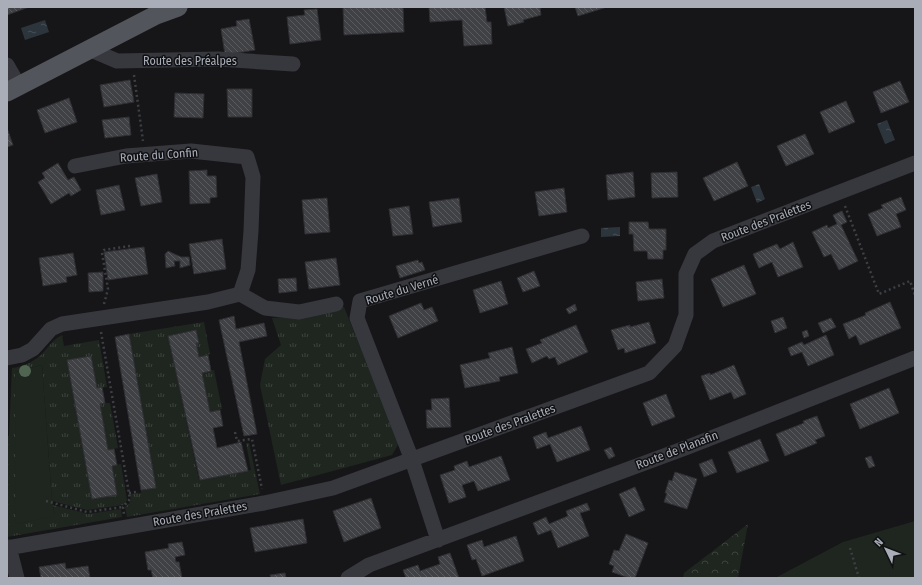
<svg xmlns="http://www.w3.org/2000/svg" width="922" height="585" font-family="'Fira Sans Condensed',sans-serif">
<defs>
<pattern id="grass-tufts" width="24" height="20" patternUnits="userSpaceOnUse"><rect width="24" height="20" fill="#1e261f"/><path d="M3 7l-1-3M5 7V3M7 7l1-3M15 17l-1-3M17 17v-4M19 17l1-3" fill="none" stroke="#3c433d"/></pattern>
<pattern id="forest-crowns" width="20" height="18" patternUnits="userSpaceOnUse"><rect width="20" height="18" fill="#1e261f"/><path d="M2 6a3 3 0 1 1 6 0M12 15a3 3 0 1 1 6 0" fill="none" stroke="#3c433d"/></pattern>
<pattern id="water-ripples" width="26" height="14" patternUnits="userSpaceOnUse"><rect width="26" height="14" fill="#2c353c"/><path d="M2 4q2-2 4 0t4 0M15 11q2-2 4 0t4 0" fill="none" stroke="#485056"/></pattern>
<pattern id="building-back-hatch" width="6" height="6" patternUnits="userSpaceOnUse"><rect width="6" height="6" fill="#404145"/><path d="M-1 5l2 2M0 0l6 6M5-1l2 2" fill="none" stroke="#595a5e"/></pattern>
</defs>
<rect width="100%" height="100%" fill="#161618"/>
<path fill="url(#grass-tufts)" d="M 344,307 L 399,443 L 392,455 L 281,485 L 260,385 L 265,359 L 281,345 L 272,318 L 294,317 Z
M 204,322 L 210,354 L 199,357 L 196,343 L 199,342 L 196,330 L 168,336 L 199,480 L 251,470 L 246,443 L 249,443 L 260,494 L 127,517 L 125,507 C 131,503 131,501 130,494 L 141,493 L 141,490 L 155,487 L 129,334 Z
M 62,335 L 64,346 L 99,340 L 107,387 L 97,388 L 91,356 L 67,361 L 92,499 L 117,495 L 112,466 L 121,464 L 127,500 L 124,505 L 87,510 L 52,501 L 42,365 L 15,372 L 55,516 L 53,505 L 88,514 L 121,509 L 122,517 L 7,537 L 7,436 L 9,436 L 12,368 C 22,367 33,362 41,355 C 49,347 51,341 62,335 Z
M 214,370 L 222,409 L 210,412 L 202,373 Z
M 105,403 L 110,403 L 118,448 L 108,450 L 100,404 Z"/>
<path fill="url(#forest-crowns)" d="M 748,524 L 738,578 L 683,578 L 684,573 Z"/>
<path fill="#1e261f" d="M 42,365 L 52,501 L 55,516 L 16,524 L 15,372 Z
M 915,521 L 915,578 L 775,578 L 843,542 Z"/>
<path fill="url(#water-ripples)" d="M 45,20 L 49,32 L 25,40 L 21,28 Z
M 887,120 L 895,140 L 885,144 L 877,124 Z
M 759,184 L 765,199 L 757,203 L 751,187 Z
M 620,227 L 620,236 L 601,237 L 601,228 Z"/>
<path fill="url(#building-back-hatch)" stroke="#303034" d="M 7,7 L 29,7 L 7,15 Z
M 378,7 L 403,7 L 404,32 L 344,35 L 343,8 Z
M 429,7 L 485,7 L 487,22 L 491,22 L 492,44 L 464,46 L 462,20 L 430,22 Z
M 504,7 L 545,7 L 540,8 L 541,15 L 523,20 L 524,22 L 508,26 Z
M 575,7 L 607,7 L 578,16 Z
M 317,9 L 321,40 L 290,44 L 287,17 L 305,15 L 304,10 Z
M 249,19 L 255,50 L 225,55 L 221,29 L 237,26 L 236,21 Z
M 130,80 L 134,102 L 104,107 L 100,85 Z
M 900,81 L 909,102 L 881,113 L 873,92 Z
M 227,89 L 252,89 L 252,117 L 228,117 Z
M 175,93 L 204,94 L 203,118 L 174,117 Z
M 69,98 L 77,122 L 45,133 L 37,110 Z
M 846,101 L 855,122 L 829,133 L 820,112 Z
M 129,117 L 131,135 L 105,138 L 102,120 Z
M 7,128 L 13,145 L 7,147 Z
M 805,134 L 814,154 L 786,166 L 777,146 Z
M 737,162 L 748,186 L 714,201 L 703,178 Z
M 58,163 L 68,180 L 74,177 L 81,190 L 71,196 L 69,193 L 51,204 L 38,182 L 45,178 L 42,173 Z
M 207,170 L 207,176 L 216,176 L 217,197 L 210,198 L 210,203 L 190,204 L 189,171 Z
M 633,172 L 635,197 L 608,200 L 606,175 Z
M 677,172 L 678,197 L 652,198 L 651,173 Z
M 157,174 L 162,202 L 141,206 L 135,178 Z
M 119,185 L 125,210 L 101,215 L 96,190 Z
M 564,188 L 567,212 L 539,216 L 535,192 Z
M 901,197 L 906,210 L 896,214 L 901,227 L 877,236 L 868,214 L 883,208 L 881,205 Z
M 327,198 L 330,232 L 305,234 L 302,200 Z
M 459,198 L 462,222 L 433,227 L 429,202 Z
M 409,206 L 413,234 L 393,236 L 389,209 Z
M 842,211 L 847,222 L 841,225 L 858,261 L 839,270 L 831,254 L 824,257 L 812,232 L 827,225 L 828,228 L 837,224 L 833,215 Z
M 629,222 L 648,222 L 649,229 L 666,229 L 666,250 L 663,250 L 663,259 L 648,259 L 647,251 L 634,251 L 633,234 L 629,234 Z
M 222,239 L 226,269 L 194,274 L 189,244 Z
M 793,242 L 803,267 L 778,277 L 772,262 L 759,268 L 753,254 L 777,244 L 780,249 Z
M 144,247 L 148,274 L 108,280 L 104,252 Z
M 168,251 L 181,257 L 189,257 L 190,265 L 180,268 L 180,261 L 174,261 L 175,266 L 166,268 L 165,254 Z
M 73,253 L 77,275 L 66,277 L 67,282 L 43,286 L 39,258 Z
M 336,258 L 340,285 L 309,289 L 305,262 Z
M 418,260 L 419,263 L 422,262 L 425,270 L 400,278 L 396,266 Z
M 744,265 L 756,294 L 723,307 L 711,279 Z
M 534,271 L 540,286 L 523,292 L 517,278 Z
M 103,272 L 103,291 L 89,292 L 88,273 Z
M 296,278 L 297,291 L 279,293 L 278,279 Z
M 662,279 L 664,298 L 638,301 L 636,282 Z
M 501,281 L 508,304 L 480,313 L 473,290 Z
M 890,302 L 901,328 L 860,345 L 856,335 L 849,339 L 843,324 L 866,315 L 865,313 Z
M 421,303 L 424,310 L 432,307 L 438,321 L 398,338 L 389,316 Z
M 575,304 L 577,310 L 569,314 L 566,309 Z
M 234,316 L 236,329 L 264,323 L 267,336 L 239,342 L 257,434 L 244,436 L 219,320 Z
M 783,317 L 787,328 L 775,333 L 771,321 Z
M 831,318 L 836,327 L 823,333 L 818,323 Z
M 649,322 L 656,343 L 625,353 L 624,348 L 618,350 L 611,330 L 630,325 L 630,327 Z
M 576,325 L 588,352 L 558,365 L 555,357 L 549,359 L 547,356 L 532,363 L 526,349 L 542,343 L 540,340 Z
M 196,330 L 199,343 L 196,343 L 199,357 L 208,355 L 211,371 L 202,373 L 210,412 L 220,410 L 223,426 L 213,428 L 217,448 L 241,442 L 248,471 L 200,480 L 168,336 Z
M 807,330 L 809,336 L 804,338 L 802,332 Z
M 129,334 L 156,488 L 141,490 L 115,337 Z
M 826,335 L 834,355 L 808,366 L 802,352 L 791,356 L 788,348 L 802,342 L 804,345 Z
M 512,347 L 518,373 L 499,377 L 500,381 L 465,388 L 460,365 L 490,358 L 488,353 Z
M 91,356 L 97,388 L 102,387 L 105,403 L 100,404 L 108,450 L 114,449 L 117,465 L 112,466 L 117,495 L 92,499 L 67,360 Z
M 734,365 L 746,394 L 734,399 L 731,392 L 710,400 L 701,376 L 710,373 L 710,375 Z
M 889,388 L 899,413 L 860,429 L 850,404 Z
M 666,394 L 675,417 L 652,426 L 643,403 Z
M 449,398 L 451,427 L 427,428 L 426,410 L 432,410 L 431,399 Z
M 817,416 L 825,436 L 815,440 L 817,443 L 785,456 L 776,434 L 804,423 L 803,421 Z
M 581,426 L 590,450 L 557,462 L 550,444 L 537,449 L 533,437 L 546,432 L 548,438 Z
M 760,439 L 769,461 L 737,473 L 728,452 Z
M 611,447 L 615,456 L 609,459 L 604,450 Z
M 501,456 L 510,480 L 478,491 L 474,481 L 462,485 L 466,497 L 449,503 L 440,475 L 455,470 L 454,466 L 467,461 L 469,467 Z
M 871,456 L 875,466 L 869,468 L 865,458 Z
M 712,459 L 717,472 L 704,477 L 699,464 Z
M 675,472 L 697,479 L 687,509 L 664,502 L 667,493 L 665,493 L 669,480 L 672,481 Z
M 635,487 L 645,510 L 629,517 L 619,494 Z
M 371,498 L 381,528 L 344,542 L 333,511 Z
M 587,503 L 590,510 L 580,513 L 589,536 L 558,548 L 551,530 L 538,535 L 533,523 L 546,517 L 549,524 L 568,516 L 566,511 Z
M 303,519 L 307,543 L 255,552 L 250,528 Z
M 626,534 L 648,543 L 635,578 L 629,578 L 612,572 L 614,566 L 609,564 L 614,550 L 619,551 Z
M 516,536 L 524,561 L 482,576 L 476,559 L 472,560 L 467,545 L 482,540 L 484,547 Z
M 182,542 L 185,555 L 175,557 L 176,562 L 179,562 L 182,578 L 153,578 L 151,570 L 148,570 L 145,552 L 169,548 L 168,544 Z
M 450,553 L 459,578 L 406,578 L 403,570 L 418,565 L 420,571 L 440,564 L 438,557 Z
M 65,563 L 66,569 L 88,566 L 90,578 L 41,578 L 39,567 Z
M 285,573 L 286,578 L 271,578 L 270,575 Z"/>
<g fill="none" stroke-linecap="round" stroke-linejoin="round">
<path stroke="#3d3f44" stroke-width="2.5" stroke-dasharray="2 3" stroke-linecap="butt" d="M 134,75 L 143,141
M 845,206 L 879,294 L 910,281 L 915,295
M 104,304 L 108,289 L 102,253 L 104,250 L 130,246
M 101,332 L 130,499 L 123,507 L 124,514
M 235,432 L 237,441 L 252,439 L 262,489
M 129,493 L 136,492
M 46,501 L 87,512 L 123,507
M 850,548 L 859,578"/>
<path stroke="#37383d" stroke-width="15" d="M 89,49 L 117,61 L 218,59 L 293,64
M 7,65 L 19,86
M 240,294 L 265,308 L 299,312 L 336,304
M 7,358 L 22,355 L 33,349 L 51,329 L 62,324 L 208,302 L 240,294 L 248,270 L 251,231 L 253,177 L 247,157 L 191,151 L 126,156 L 75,166
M 438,540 L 412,460 L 357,318 L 360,301 L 582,236
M 9,547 L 17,578
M 7,548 L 264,503 L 333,488 L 649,373 L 675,346 L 686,315 L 686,274 L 695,254 L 713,241 L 915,163
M 348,578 L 369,565 L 688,447 L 915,358"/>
<path stroke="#53555c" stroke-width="19" d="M 7,92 L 156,15 L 178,7"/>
</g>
<circle fill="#506452" cx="25" cy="371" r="6"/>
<g text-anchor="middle" stroke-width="3" stroke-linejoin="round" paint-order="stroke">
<g font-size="12" fill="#a8adb8" stroke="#111113">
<text x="190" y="65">Route des Préalpes</text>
<text transform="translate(159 155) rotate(-4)" y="4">Route du Confin</text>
<text transform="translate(766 221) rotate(-21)" y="4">Route des Pralettes</text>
<text transform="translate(402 290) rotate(-17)" y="4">Route du Verné</text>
<text transform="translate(510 424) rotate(-20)" y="4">Route des Pralettes</text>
<text transform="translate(677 450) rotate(-21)" y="4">Route de Planafin</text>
<text transform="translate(200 514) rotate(-10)" y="4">Route des Pralettes</text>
</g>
</g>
<rect width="922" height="585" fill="none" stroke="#a8adb8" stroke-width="16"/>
<g transform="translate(886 549) rotate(313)" stroke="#111113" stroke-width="3" paint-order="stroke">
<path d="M0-3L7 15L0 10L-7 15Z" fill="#a8adb8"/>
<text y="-6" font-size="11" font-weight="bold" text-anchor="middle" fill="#a8adb8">N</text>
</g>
</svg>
